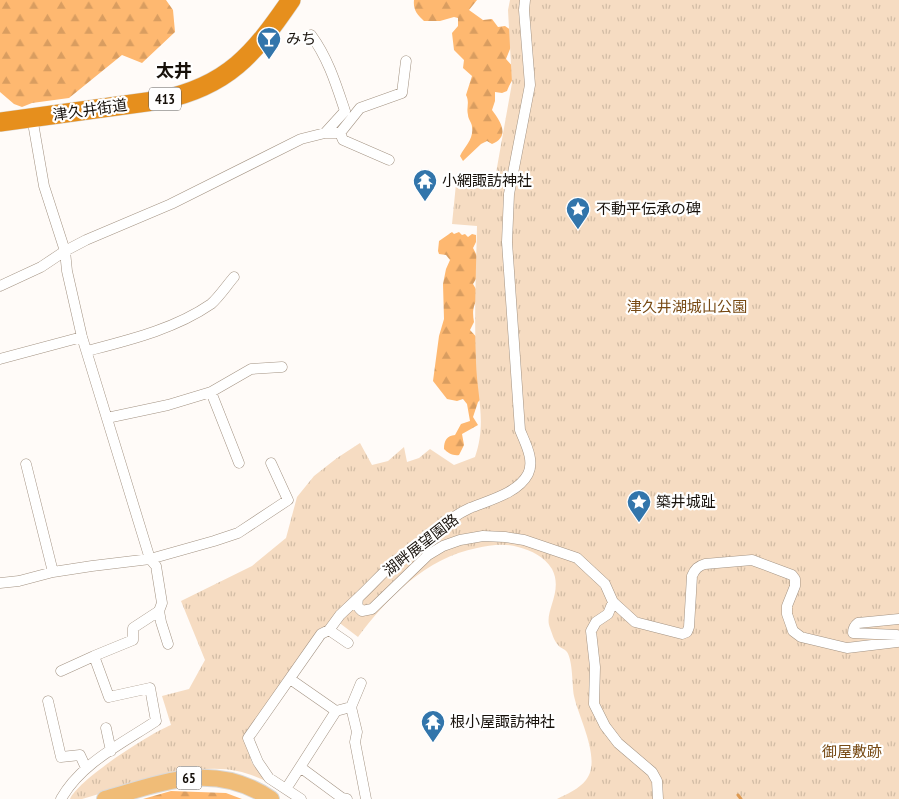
<svg xmlns="http://www.w3.org/2000/svg" width="899" height="799" font-family="'PT Sans Narrow','Noto Sans JP',sans-serif">
<defs>
<pattern id="forest-firs" width="22" height="20" patternUnits="userSpaceOnUse" patternTransform="scale(1.25)"><rect width="22" height="20" fill="#feb870"/><path d="M5 1l3.5 6h-7zM16 11l3.5 6h-7z" fill="#d99d60"/></pattern>
<pattern id="park-tufts" width="24" height="20" patternUnits="userSpaceOnUse" patternTransform="scale(1.25)"><rect width="24" height="20" fill="#f6dcc2"/><path d="M3 7l-1-3M5 7V3M7 7l1-3M15 17l-1-3M17 17v-4M19 17l1-3" fill="none" stroke="#d2bca5"/></pattern>
</defs>
<rect width="100%" height="100%" fill="#fffbf8"/>
<path fill="url(#forest-firs)" d="M 0,0 L 166,0 L 173,10 L 175,32 L 142,63 L 122,55 L 69,98 L 32,103 L 22,107 L 14,104 L 0,92 Z
M 414,0 L 477,0 L 469,10 L 483,20 L 492,19 L 498,27 L 505,26 L 512,31 L 512,44 L 506,59 L 515,69 C 514,81 511,80 507,91 L 502,93 L 495,92 L 495,101 L 492,110 C 500,121 511,136 492,144 L 487,141 L 481,144 L 463,161 L 460,156 C 465,146 474,139 472,127 C 472,123 468,119 468,115 C 466,107 470,103 466,95 L 472,76 L 463,68 L 464,60 L 454,50 L 452,33 L 458,26 L 458,18 L 454,17 L 440,21 L 424,21 C 417,14 413,10 414,0 Z
M 452,232 L 454,234 L 459,232 L 462,235 L 465,234 L 468,237 L 472,234 L 476,235 L 476,242 L 473,248 C 481,262 481,271 473,284 L 480,296 C 473,304 472,311 474,322 L 470,330 L 481,342 L 485,395 L 478,402 L 473,417 L 478,425 L 462,434 L 464,445 L 459,455 C 453,456 448,453 444,449 C 444,440 447,436 455,435 L 461,424 L 470,421 L 467,404 L 463,399 L 457,401 L 447,399 L 433,381 L 439,336 L 444,319 L 443,284 L 446,269 L 450,260 L 446,255 L 439,254 L 438,251 L 439,241 Z
M 171,791 L 226,793 L 242,799 L 143,799 Z"/>
<path fill="url(#park-tufts)" d="M 510,0 L 899,0 L 899,799 L 557,799 C 567,794 579,789 586,780 C 602,760 579,719 574,696 C 572,685 573,661 567,652 C 565,649 560,648 558,645 C 554,641 552,633 550,628 C 543,612 564,592 552,569 C 544,556 532,551 518,547 C 505,543 490,545 477,548 C 426,558 388,597 358,637 L 333,618 L 327,626 L 320,628 L 244,737 L 252,763 L 266,781 C 257,777 247,773 237,771 C 192,761 125,787 82,799 L 70,799 C 79,779 149,734 171,725 L 162,696 L 189,689 L 205,660 L 181,601 L 252,566 L 286,538 L 297,497 L 314,476 L 337,458 L 360,443 L 372,465 L 388,461 L 404,447 L 407,462 L 419,458 L 430,449 L 454,465 L 475,457 C 487,423 477,396 476,362 C 474,317 476,272 477,226 L 452,224 L 456,184 L 472,189 L 475,183 L 485,186 L 496,173 L 512,83 L 508,10 Z"/>
<g fill="none" stroke-linecap="round" stroke-linejoin="round">
<path stroke="#de9a52" stroke-width="3" d="M 738,795 L 741,799"/>
<g stroke="#a39383" stroke-width="11">
<path id="street" d="M 525,0 L 524,10 L 530,85 L 509,194 L 507,242 L 520,430 C 525,443 535,460 528,474 C 518,493 490,500 470,508 C 448,518 434,534 415,548 C 409,553 402,556 396,561 C 383,572 371,586 358,598 C 357,605 357,607 362,611 L 372,609 L 428,555 L 443,546 L 460,540 L 483,536 L 505,537 L 524,540 L 577,558 L 605,584 L 613,602 L 635,622 L 682,634 L 687,632 L 689,627 L 692,576 C 695,569 698,566 705,564 L 752,560 L 792,575 L 795,579 L 795,586 L 787,606 L 787,614 L 793,631 L 801,637 L 847,648 L 897,642 L 897,635 L 853,633 C 853,628 854,626 858,623 L 899,619
M 311,35 C 328,58 336,84 345,111 L 325,133
M 32,117 L 44,186 L 65,251 L 67,271 L 82,337 L 150,559 L 156,566 L 162,603 L 159,611 L 133,628 L 133,640 L 94,656 L 109,697 L 150,688 L 156,721 C 123,743 81,763 61,799
M 340,133 L 343,140 L 389,160
M 0,286 L 41,267 L 65,251 L 86,240 L 171,204 L 301,139 L 325,133 L 340,133 L 360,108 L 402,93 L 406,61
M 87,351 C 129,340 175,329 211,304 C 219,297 227,285 234,277
M 0,359 L 82,337
M 211,392 L 239,463
M 107,418 L 168,405 L 211,392 L 251,369 L 282,367
M 26,464 L 53,572
M 0,583 L 19,581 L 53,572 L 92,566 L 150,559 L 214,541 L 238,533 L 288,500 L 271,463
M 613,602 L 608,614 L 596,622 L 591,631 L 595,667 L 594,704 L 605,726 L 618,743 L 652,772 L 657,781 L 658,799
M 159,611 L 161,622 L 168,644
M 329,630 L 348,643
M 61,671 L 94,656
M 48,701 L 61,757 L 80,755 L 86,768
M 351,707 L 357,732 L 355,742 L 366,799
M 336,711 L 351,707 L 361,683
M 106,728 L 111,751
M 300,767 L 342,798 L 347,799
M 286,789 L 336,711 L 290,679
M 301,799 L 269,778 L 258,762 L 248,738 L 321,634 L 329,630 L 340,615 L 358,598"/>
</g>
<g stroke="#dad9d8" stroke-width="18">
<path id="primary" d="M 105,799 C 164,782 215,761 271,799"/>
</g>
<g stroke="#dad9d8" stroke-width="20">
<path id="highway" d="M 0,122 L 161,100 C 228,86 254,54 291,0"/>
</g>
<use href="#street" stroke="#fff" stroke-width="10"/>
<use href="#primary" stroke="#f0bc77" stroke-width="16"/>
<use href="#highway" stroke="#e68f1d" stroke-width="19"/>
</g>
<defs>
<g id="bar-pin" transform="scale(1.25)"><path d="M0 17L-7.5 6A9.5 9.5 0 1 1 7.5 6Z" fill="#3275ab" stroke="#fff"/><path d="M-6-5H6L.8 .8V4.5H3.5V6h-7V4.5H-.8V.8Z" fill="#fff"/></g>
<g id="temple-pin" transform="scale(1.25)"><path d="M0 17L-7.5 6A9.5 9.5 0 1 1 7.5 6Z" fill="#3275ab" stroke="#fff"/><path d="M0-6L5-2H3V0L6.5 2.5H4V6H1.5V3h-3V6H-4V2.5H-6.5L-3 0V-2H-5Z" fill="#fff"/></g>
<g id="sight-pin" transform="scale(1.25)"><path d="M0 17L-7.5 6A9.5 9.5 0 1 1 7.5 6Z" fill="#3275ab" stroke="#fff"/><path d="M0-6L1.8-2.2L6-1.7L2.9 1.2L3.7 5.4L0 3.3L-3.7 5.4L-2.9 1.2L-6-1.7L-1.8-2.2Z" fill="#fff"/></g>
</defs>
<g fill-rule="evenodd">
<use href="#bar-pin" x="269" y="39"/>
<use href="#temple-pin" x="425" y="181"/>
<use href="#sight-pin" x="578" y="209"/>
<use href="#sight-pin" x="639" y="502"/>
<use href="#temple-pin" x="433" y="722"/>
</g>
<g text-anchor="middle" stroke-width="4.5" stroke-linejoin="round" paint-order="stroke">
<g fill="#fff" stroke="#5d5854" stroke-width="1">
<rect x="149" y="87.5" width="32" height="23" rx="4"/>
<rect x="176.5" y="766.5" width="25" height="23" rx="4"/>
</g>
<g font-size="14" font-weight="bold" fill="#17110b">
<text x="165" y="104">413</text>
<text x="189" y="783">65</text>
</g>
<g font-size="15" fill="#17110b" stroke="#fff" text-anchor="start">
<text x="286" y="44">みち</text>
<text x="442" y="186">小網諏訪神社</text>
<text x="596" y="214">不動平伝承の碑</text>
<text x="656" y="507">築井城趾</text>
<text x="450" y="727">根小屋諏訪神社</text>
</g>
<g font-size="15" fill="#17110b" stroke="#fff">
<text transform="translate(90 110) rotate(-8)" y="5">津久井街道</text>
<text transform="translate(421 545) rotate(-38)" y="5">湖畔展望園路</text>
</g>
<g font-size="15" fill="#774a14" stroke="#fff">
<text x="687" y="312">津久井湖城山公園</text>
<text x="852" y="757">御屋敷跡</text>
</g>
<g font-size="18" font-weight="bold" fill="#17110b" stroke="#fff">
<text x="174" y="77">太井</text>
</g>
</g>
</svg>
